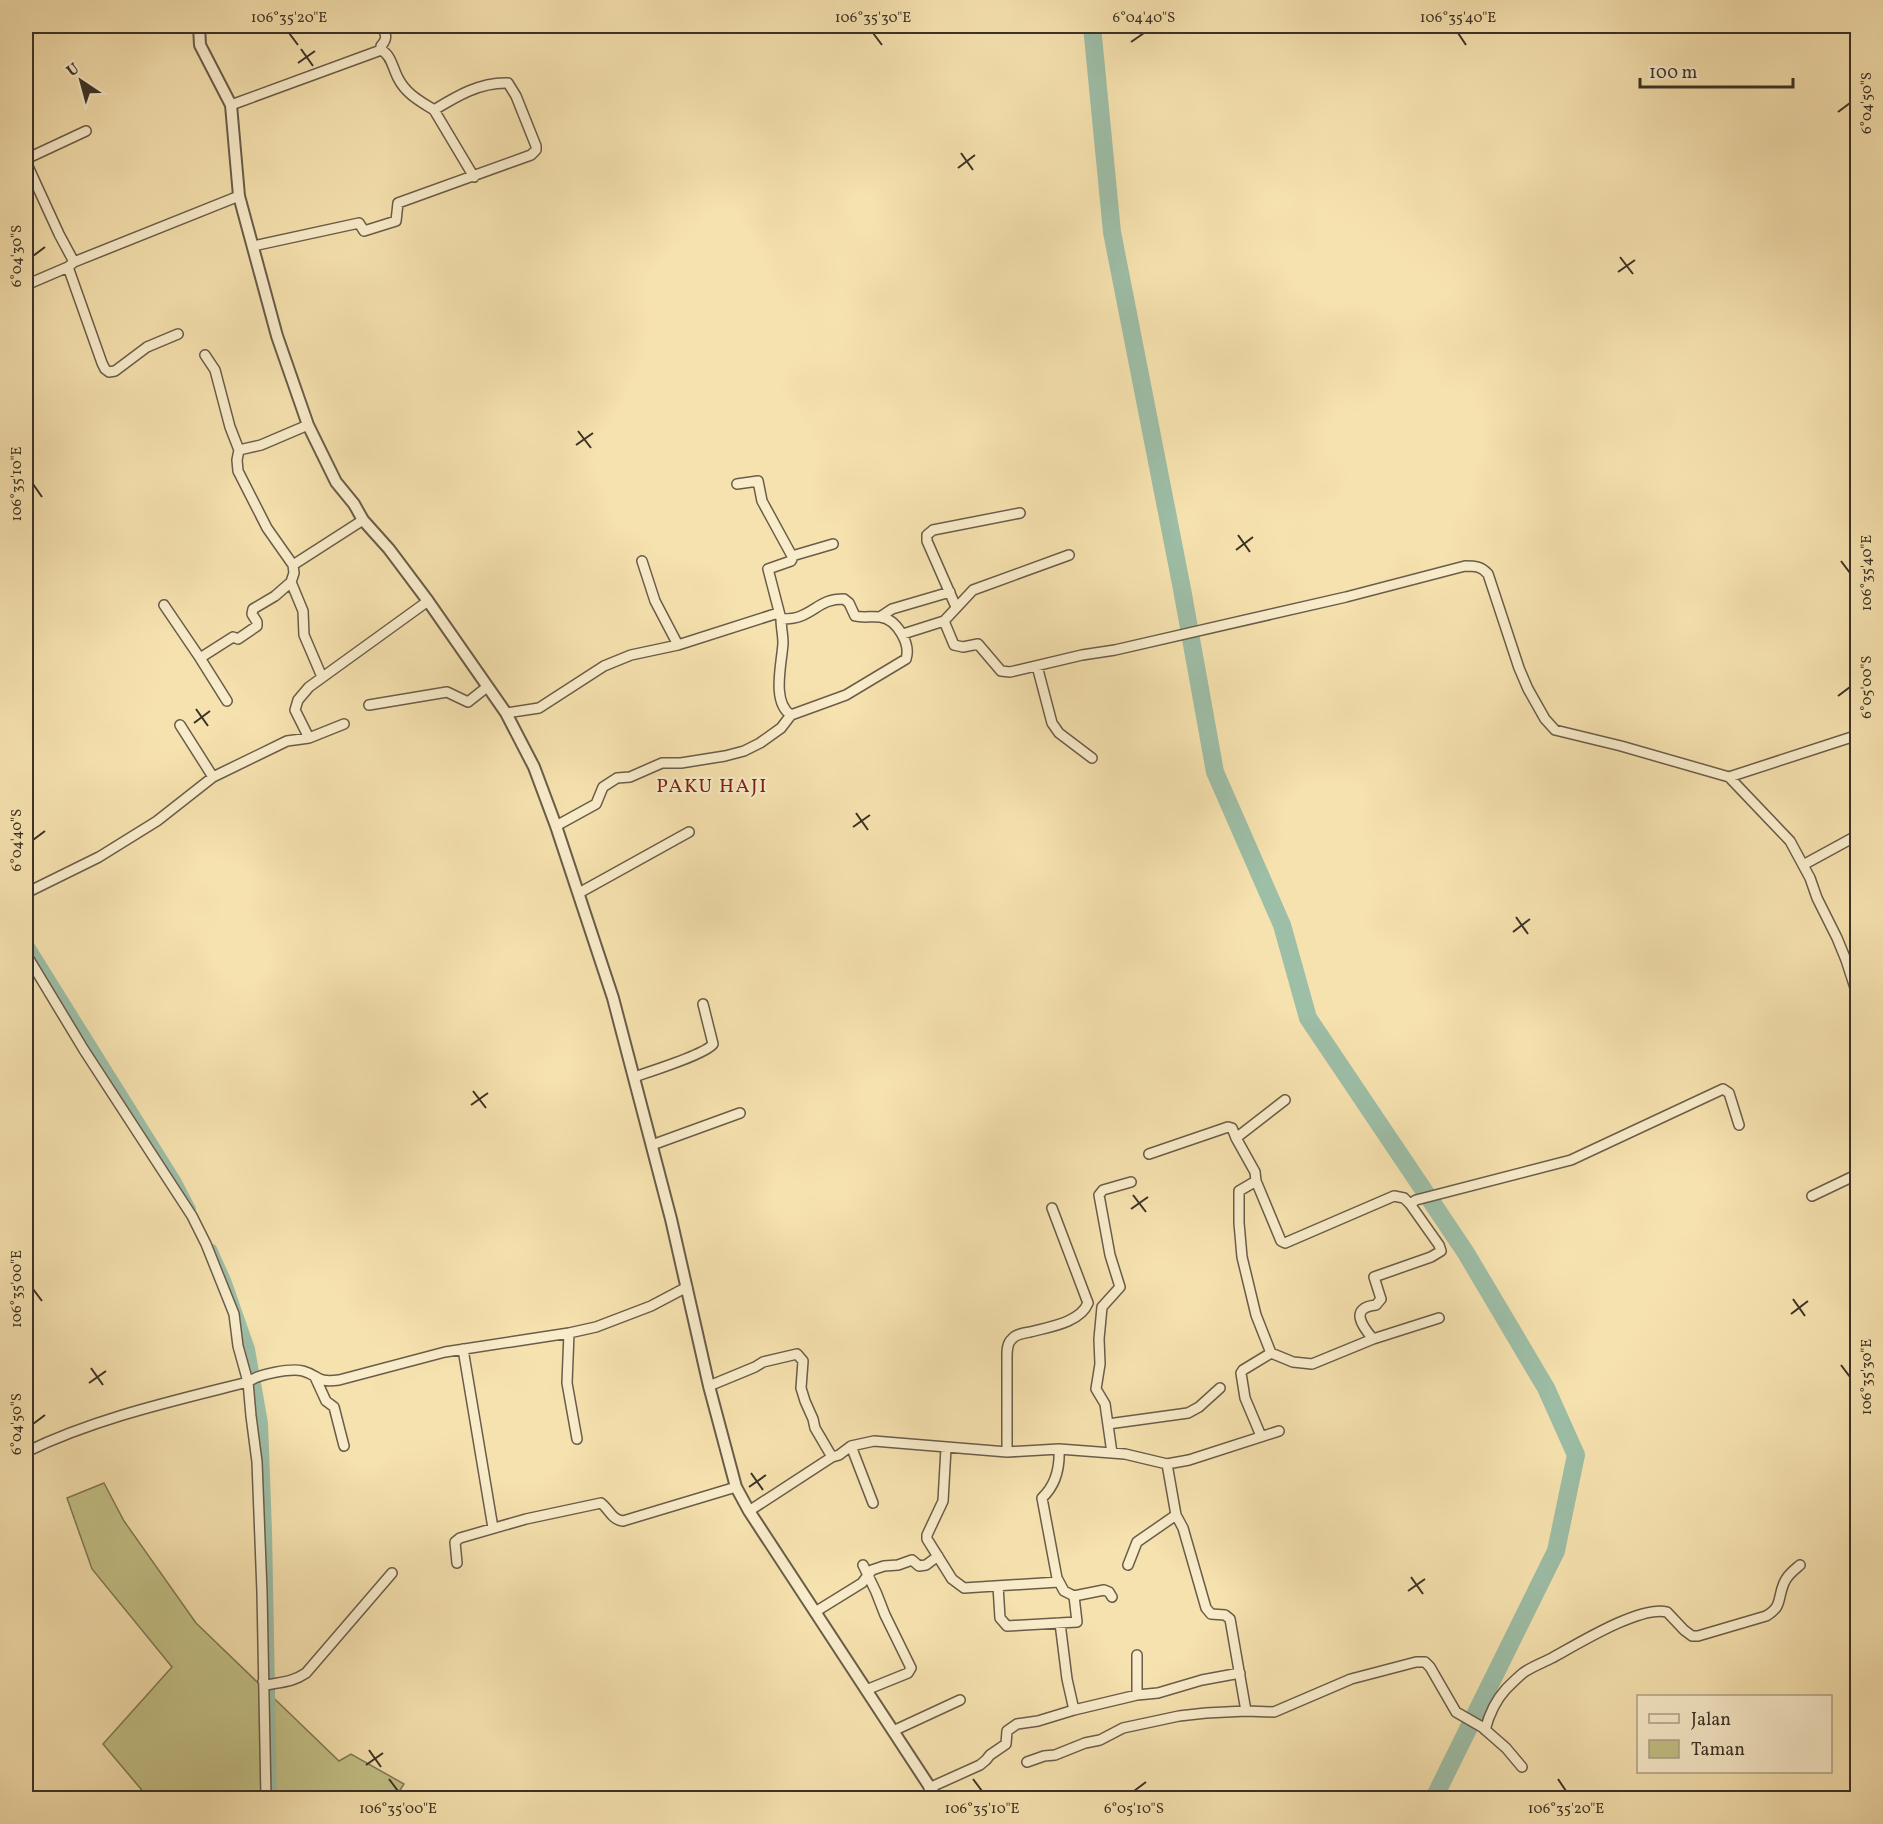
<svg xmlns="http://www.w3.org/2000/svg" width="1883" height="1824" font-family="Vollkorn,serif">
<rect width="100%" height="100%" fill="#f6e2af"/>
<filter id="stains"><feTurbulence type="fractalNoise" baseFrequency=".00333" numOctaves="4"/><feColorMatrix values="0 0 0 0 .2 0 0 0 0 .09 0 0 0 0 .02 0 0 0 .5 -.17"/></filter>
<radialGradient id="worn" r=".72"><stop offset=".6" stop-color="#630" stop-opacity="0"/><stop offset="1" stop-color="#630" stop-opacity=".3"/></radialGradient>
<path fill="#c3c186" stroke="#7e7956" stroke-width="1.5" d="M 104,1483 L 124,1521 L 196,1623 L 339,1761 L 351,1754 L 404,1784 L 395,1798 L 143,1798 L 146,1795 L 103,1744 L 172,1667 L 92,1569 L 67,1498 Z"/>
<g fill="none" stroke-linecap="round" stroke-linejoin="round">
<path stroke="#9dbea7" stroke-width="10" d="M 26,940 L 177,1182 L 191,1209
M 212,1249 L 226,1280 L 250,1349 L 263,1423 L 267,1531 L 272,1798"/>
<path stroke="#9dbea7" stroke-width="18" d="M 1092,26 L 1112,232 L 1182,589 L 1215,772 L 1282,925 L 1308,1018 L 1466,1253 L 1546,1388 L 1576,1455 L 1556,1551 L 1434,1798"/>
<g stroke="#695d49" stroke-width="12">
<path id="minor" d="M 381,50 L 381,46 C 388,38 386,35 382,26
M 231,105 L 381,50 C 391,54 393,69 398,78 C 406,94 420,101 434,110 C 457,96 480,82 508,83 L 516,96 L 536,146 L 536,150 L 531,155 L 398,203 L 396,221 L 364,231 L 359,223 L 253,246
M 434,110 L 474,177
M 26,159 L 86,131
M 26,162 L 59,234 L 74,262
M 68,267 L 102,363 L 105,369 L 109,372 L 115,371 L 147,347 L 178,334
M 26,285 L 68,267 L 74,262 L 239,196
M 205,355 L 215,370 L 230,427 L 239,450 L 261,445 L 308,425
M 239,450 L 237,460 L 238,471 L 267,528 L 293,565 L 294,573 L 291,582 L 303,611 L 304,635 L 322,677
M 737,484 L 758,481 L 762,501 L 792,556
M 642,561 L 655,601 L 678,645
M 293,565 L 363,520
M 164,605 L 200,658
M 956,607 L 927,541 L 927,535 L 933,530 L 1020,513
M 880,617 L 892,609 L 950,592
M 781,619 C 781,627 783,635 783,643 C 782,663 771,702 791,715
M 944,621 L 954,645 L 963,647 L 978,644 L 1001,671 L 1010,672 L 1082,655 L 1115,650 L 1346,597 L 1465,566 C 1475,566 1481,566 1488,574 L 1519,668 L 1528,689 L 1545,719 L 1555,730 L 1621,746 L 1729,777 L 1858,735
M 903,634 L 944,621 L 973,590 L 1069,555
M 1037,666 L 1052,723 L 1059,733 L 1092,758
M 227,701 L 200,658 L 233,637 L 238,639 L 257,626 L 257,622 L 252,614 L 253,609 L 275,596 L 291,582
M 369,705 L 447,692 L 468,702 L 487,687
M 506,713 L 539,708 L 604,666 L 631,655 L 678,645 L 778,613
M 180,725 L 213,777
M 309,738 L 295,710 L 298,700 L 309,687 L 428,601
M 1729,777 L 1790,841 L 1810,878 L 1817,898 L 1837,938 L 1846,960 L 1858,997
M 556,826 L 596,804 L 603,787 L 617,778 L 630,777 L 662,763 L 681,763 L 725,756 L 744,751 L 760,743 L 781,728 L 791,715 L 846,695 L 906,659 C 911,644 897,619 880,617 C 871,616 863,618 855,616 L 849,603 L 844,599 C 822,599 818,609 801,616 C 795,619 788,619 781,619 L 768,569 L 791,561 L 792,559 L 792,556 L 833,544
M 1803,865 L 1858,835
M 26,893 L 99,857 L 157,821 L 213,777 L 287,741 L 309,738 L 344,724
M 579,893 L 689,832
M 26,954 L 84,1050 L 192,1216 L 206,1244 L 234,1314 L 238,1346 L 248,1382 L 251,1416 L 257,1462 L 262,1592 L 266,1798
M 634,1077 C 649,1072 706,1054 713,1044 L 703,1004
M 652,1145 L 740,1113
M 1149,1154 L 1228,1127 L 1232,1128 L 1236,1138
M 1256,1181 L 1281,1241 L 1285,1243 L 1394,1196 L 1404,1198 L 1410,1204
M 1812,1196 L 1858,1174
M 569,1333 L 567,1383 L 577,1439
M 1373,1339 L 1439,1318
M 463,1349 L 493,1528
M 1271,1353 L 1293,1362 L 1312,1364 L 1373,1339 C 1362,1326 1349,1308 1376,1305 L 1381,1299 L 1374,1277 L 1431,1257 L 1441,1251 L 1439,1245 L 1410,1204 L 1416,1200 L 1571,1160 L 1723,1089 L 1729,1093 L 1739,1125
M 315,1377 L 326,1401 L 334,1407 L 344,1446
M 709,1386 L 755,1367 L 763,1362 L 797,1354 L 803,1361 L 801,1388 L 805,1401 L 813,1419 L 815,1428 L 832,1457
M 1108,1424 L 1188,1413 L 1199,1407 L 1220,1388
M 1261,1436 L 1245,1398 L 1241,1373 L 1243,1370 L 1271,1353 L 1256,1315 L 1242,1257 L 1239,1223 L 1239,1191 L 1256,1181 L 1255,1172 L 1236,1138 L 1285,1100
M 851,1446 L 873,1503
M 946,1448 L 943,1501 L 927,1535 L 927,1539 L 952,1579 L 964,1588 L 1059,1582
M 26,1452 C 96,1418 173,1401 248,1382 C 258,1374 291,1368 303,1371 C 320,1376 316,1383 339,1380 L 445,1352 L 569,1333 L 596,1327 L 651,1306 L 687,1287
M 1007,1452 L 1007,1362 C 1007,1354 1006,1344 1012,1339 C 1016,1334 1024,1333 1030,1332 C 1048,1327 1080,1323 1088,1303 L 1052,1208
M 1112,1453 L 1105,1404 L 1096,1389 L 1100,1364 L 1099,1339 L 1102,1307 L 1120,1287 L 1110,1255 L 1099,1195 L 1103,1190 L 1131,1182
M 1167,1464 L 1176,1515 L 1183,1528 L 1206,1608 L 1211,1614 L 1225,1615 L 1230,1619 L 1246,1711 L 1274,1712 L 1351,1679 L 1416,1662 L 1425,1662 L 1430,1667 L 1456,1712 L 1482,1727 L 1506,1748 L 1522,1767
M 749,1511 L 832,1457 L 839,1455 L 851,1446 L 874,1441 L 1007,1452 L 1059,1449 L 1125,1454 L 1167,1464 L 1189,1460 L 1279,1431
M 457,1563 L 455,1542 L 460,1538 L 526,1519 L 601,1503 C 609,1509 612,1520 623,1521 L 736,1487
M 863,1565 L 876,1592 L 885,1615 L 911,1668 L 908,1673 L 866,1690
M 1128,1565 L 1137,1542 L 1176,1515
M 998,1586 L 1000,1618 L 1007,1626 L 1077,1622 L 1074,1596 L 1064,1591 L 1057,1578 L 1042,1498 C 1056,1485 1060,1468 1059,1449
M 1074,1596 L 1104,1590 L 1109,1592 L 1112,1597
M 815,1612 L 862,1583 L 872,1570 L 884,1566 L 898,1565 L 912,1560 L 919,1566 L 926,1565 L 938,1556
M 1060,1623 L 1067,1679 L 1074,1710
M 263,1681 L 266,1685 C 281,1682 293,1682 306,1673 L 392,1573
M 1137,1695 L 1137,1655
M 1485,1730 C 1489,1715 1495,1701 1506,1689 C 1511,1684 1517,1678 1523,1673 C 1531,1667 1542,1663 1552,1658 C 1576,1645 1640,1605 1667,1612 L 1684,1630 L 1692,1636 L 1698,1636 L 1766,1616 C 1783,1606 1777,1599 1784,1583 C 1787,1575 1794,1570 1800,1565
M 893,1731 L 960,1700
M 1027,1762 L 1044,1756 L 1055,1755 L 1085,1743 L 1100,1740 L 1123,1728 L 1179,1716 L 1206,1713 L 1246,1711
M 929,1788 L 980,1765 L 986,1760 L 990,1755 L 1006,1744 L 1007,1731 L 1017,1724 L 1038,1721 L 1074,1710 L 1137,1695 L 1158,1693 L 1202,1680 L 1240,1673"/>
</g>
<g stroke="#695d49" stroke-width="14">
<path id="tertiary" d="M 199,26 L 200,45 L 231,105 L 239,196 L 277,336 L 308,425 L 336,482 L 354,504 L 363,520 L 389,549 L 428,601 L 506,713 L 534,767 L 556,826 L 613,998 L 671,1219 L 709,1386 L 736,1487 L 749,1511 L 937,1798"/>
</g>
<use href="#minor" stroke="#f9eccb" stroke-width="9"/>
<use href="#tertiary" stroke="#f9eccb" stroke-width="10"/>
</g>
<path fill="none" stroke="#3a3127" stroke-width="2" d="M 289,33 L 298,45M 873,33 L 882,45M 1458,33 L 1466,45M 1131,42 L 1144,33M 301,49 L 313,66M 298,63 L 315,51M 1838,112 L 1850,103M 961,153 L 973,170M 958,168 L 975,155M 33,256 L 45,247M 1620,257 L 1633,274M 1618,272 L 1635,260M 578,431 L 591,448M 576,445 L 593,433M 33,484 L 42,497M 1238,535 L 1250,552M 1236,550 L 1253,537M 1841,561 L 1850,573M 1838,696 L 1850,687M 196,709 L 208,726M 194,723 L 210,711M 856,813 L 868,830M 853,827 L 870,815M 33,840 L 45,831M 1516,917 L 1528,934M 1513,932 L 1530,919M 473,1091 L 486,1108M 471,1105 L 488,1093M 1133,1195 L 1146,1212M 1131,1209 L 1148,1197M 33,1289 L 42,1301M 1793,1299 L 1805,1316M 1791,1314 L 1808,1301M 1841,1365 L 1850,1377M 91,1368 L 103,1385M 89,1383 L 106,1371M 33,1424 L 45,1415M 751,1473 L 763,1490M 749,1487 L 766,1475M 1411,1577 L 1423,1594M 1408,1591 L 1425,1579M 369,1750 L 381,1767M 366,1765 L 383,1753M 389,1779 L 398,1791M 973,1779 L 982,1791M 1558,1779 L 1566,1791M 1134,1791 L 1146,1782"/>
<g text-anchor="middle" stroke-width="4.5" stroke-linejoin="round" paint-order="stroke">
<g font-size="20" letter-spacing="1.5" fill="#7a1f14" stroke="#f9eccb">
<text x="712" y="792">PAKU HAJI</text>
</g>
</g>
<rect width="1883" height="1824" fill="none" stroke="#f6e2af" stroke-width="66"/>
<rect x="1637" y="1695" width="195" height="78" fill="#f9eccb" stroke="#ada189" stroke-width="1.5"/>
<rect x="1649" y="1714" width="30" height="9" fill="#f9eccb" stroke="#ada189" stroke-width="1.5"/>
<text x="1691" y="1725" font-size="18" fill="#3a3127">Jalan</text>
<rect x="1649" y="1740" width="30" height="18" fill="#c3c186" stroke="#ada189" stroke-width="1.5"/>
<text x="1691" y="1755" font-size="18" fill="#3a3127">Taman</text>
<g transform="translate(81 81) rotate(324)" stroke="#f9eccb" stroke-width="4.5" paint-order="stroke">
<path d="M0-4.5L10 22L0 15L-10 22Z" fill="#3a3127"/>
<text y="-9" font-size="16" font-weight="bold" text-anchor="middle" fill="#3a3127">U</text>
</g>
<path d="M1640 78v9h153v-9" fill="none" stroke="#3a3127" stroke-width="3"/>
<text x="1649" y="78" font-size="18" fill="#3a3127" stroke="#f9eccb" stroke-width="4.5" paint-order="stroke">100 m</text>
<rect x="33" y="33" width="1817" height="1758" fill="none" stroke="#3a3127" stroke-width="2"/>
<g font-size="15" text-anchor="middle" fill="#3a3127">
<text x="289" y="22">106°35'20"E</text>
<text x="873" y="22">106°35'30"E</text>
<text x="1144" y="22">6°04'40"S</text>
<text x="1458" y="22">106°35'40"E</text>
<text transform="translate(1866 103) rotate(-90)" y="5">6°04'50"S</text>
<text transform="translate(16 256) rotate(-90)" y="5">6°04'30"S</text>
<text transform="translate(16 484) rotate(-90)" y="5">106°35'10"E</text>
<text transform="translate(1866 573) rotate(-90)" y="5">106°35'40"E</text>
<text transform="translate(1866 687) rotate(-90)" y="5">6°05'00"S</text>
<text transform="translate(16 840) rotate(-90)" y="5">6°04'40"S</text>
<text transform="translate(16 1289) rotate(-90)" y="5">106°35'00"E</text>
<text transform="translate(1866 1377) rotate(-90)" y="5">106°35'30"E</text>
<text transform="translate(16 1424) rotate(-90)" y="5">6°04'50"S</text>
<text x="398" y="1813">106°35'00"E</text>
<text x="982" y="1813">106°35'10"E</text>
<text x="1134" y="1813">6°05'10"S</text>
<text x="1566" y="1813">106°35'20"E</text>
</g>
<rect width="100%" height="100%" filter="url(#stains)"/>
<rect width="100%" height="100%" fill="url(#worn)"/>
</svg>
